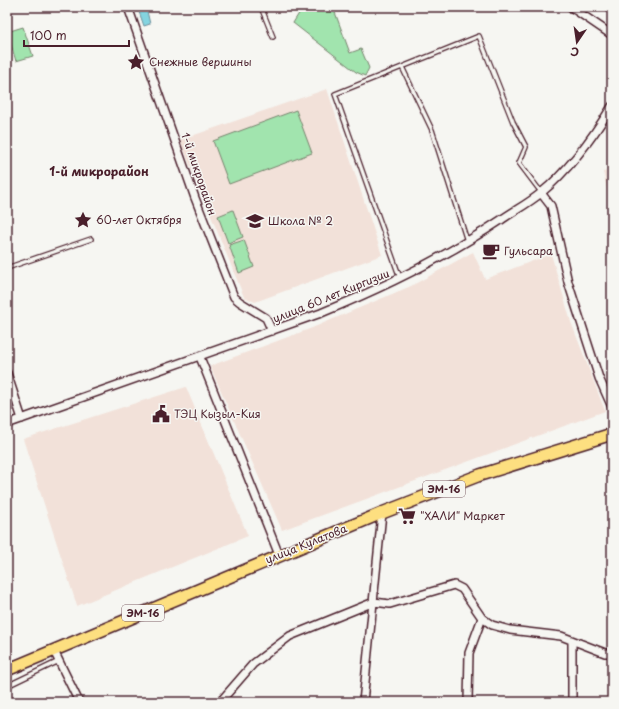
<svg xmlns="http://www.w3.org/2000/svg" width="619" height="709" font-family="'Playpen Sans',sans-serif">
<rect width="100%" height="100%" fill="#f6f6f2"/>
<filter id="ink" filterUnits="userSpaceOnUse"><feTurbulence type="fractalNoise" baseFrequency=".025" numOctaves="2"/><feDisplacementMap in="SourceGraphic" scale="8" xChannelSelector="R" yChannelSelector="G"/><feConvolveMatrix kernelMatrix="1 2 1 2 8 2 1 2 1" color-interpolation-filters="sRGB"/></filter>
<g filter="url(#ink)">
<path fill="#f2e1d9" d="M 327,89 L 382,255 L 255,302 L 244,297 L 180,140 Z
M 612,170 L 612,210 L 603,172 Z
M 473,252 L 485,279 L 551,254 L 571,322 L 605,411 L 282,530 L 210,366 L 312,328 L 411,286 Z
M 186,387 L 248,536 L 77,606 L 23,439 Z"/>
<path fill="#a1e4ae" stroke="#76826c" d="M 303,7 L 333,7 L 350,53 L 361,49 L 369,68 L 365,76 L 356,72 L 293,23 Z
M 23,27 L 33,56 L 16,61 L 7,32 Z
M 296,110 L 312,153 L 229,184 L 213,141 Z
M 233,210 L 243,237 L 228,243 L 218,216 Z
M 244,240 L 254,267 L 239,273 L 229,245 Z"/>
<path fill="#84d4e0" stroke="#6d8c98" d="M 139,7 L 146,7 L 150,24 L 144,26 L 138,9 Z"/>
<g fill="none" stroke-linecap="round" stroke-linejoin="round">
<g stroke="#4a1f2b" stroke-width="6">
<path id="service" d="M 261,7 L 273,37
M 402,67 L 432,130 L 467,241
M 7,268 L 91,239
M 400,278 L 335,94 L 479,36 L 513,122 L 526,147 L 519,163 L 541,192
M 7,686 L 59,661"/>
</g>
<g stroke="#4a1f2b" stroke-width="10">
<path id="minor" d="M 128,7 L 195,198 L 234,297 L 240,302 L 266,318 L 272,331
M 571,7 L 612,35
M 541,193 L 551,206 L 568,282 L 599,378 L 612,407
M 200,357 L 279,555
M 7,373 L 22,419
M 7,424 L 321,313 C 385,287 444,258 501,220 C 514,211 529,203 541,193 C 569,170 593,137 612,106
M 572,641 L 572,702
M 54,651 L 79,702
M 220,702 L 253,664 L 290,636 L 374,602 L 390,604 L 454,585 L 462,589 L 482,618 L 492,625 L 510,630 L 561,636 L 605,653 L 612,653
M 363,702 L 382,513
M 468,702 L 469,653 L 482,618"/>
</g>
<g stroke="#4a1f2b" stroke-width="14">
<path id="trunk" d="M 7,670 L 382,513 L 480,475 L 612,434"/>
</g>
<use href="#service" stroke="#f6f6f2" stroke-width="3.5"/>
<use href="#minor" stroke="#f6f6f2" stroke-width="7"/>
<use href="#trunk" stroke="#fddf80" stroke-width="11"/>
</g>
</g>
<defs>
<g id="sight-bare" transform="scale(1.38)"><path d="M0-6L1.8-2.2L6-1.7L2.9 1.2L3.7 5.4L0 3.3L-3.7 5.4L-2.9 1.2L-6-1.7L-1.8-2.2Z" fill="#4a1f2b" stroke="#f6f6f2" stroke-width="2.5" paint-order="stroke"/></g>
<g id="school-bare" transform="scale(1.38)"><path d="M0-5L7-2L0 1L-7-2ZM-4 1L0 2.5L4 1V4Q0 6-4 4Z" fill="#4a1f2b" stroke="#f6f6f2" stroke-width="2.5" paint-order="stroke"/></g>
<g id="cafe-bare" transform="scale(1.38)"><path d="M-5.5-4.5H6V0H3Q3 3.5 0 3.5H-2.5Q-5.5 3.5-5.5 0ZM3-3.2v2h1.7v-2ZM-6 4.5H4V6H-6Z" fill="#4a1f2b" stroke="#f6f6f2" stroke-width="2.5" paint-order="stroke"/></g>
<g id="civic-bare" transform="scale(1.38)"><path d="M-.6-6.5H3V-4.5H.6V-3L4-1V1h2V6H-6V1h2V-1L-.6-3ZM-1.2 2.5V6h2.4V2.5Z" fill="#4a1f2b" stroke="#f6f6f2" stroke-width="2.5" paint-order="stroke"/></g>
<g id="supermarket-bare" transform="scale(1.38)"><path d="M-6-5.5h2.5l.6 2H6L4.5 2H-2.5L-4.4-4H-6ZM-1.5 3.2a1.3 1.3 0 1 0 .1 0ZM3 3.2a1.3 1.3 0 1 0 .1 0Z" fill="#4a1f2b" stroke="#f6f6f2" stroke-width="2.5" paint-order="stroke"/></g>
</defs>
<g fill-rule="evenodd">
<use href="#sight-bare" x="136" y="62"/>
<use href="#sight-bare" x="83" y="220"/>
<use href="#school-bare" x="255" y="221"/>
<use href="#cafe-bare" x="491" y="251"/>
<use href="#civic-bare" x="161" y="414"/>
<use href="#supermarket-bare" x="407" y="516"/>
</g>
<g text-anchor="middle" stroke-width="3" stroke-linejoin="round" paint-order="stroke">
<g fill="#f6f6f2" stroke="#7e6067" stroke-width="1">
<rect x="423" y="481" width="42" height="16" rx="3"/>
<rect x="122" y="605" width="42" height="16" rx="3"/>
</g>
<g font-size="10" font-weight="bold" fill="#4a1f2b">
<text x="444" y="493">ЭМ-16</text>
<text x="143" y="617">ЭМ-16</text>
</g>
<g font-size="11" fill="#4a1f2b" stroke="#f6f6f2" text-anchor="start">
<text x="149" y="66">Снежные вершины</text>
<text x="96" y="224">60-лет Октября</text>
<text x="268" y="225">Школа № 2</text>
<text x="504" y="255">Гульсара</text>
<text x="174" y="418">ТЭЦ Кызыл-Кия</text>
<text x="420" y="520">"ХАЛИ" Маркет</text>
</g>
<g font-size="11" fill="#4a1f2b" stroke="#f6f6f2">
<text transform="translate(199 174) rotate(71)" y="4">1-й микрорайон</text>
<text transform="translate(331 296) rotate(-22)" y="4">улица 60 лет Киргизии</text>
<text transform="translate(306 544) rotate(-22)" y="4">улица Кулатова</text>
</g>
<g font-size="12" font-weight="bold" fill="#4a1f2b" stroke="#f6f6f2">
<text x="99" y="176">1-й микрорайон</text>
</g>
</g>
<rect width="619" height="709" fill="none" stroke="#f6f6f2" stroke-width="24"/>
<rect x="12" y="12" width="595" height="685" fill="none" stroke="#4a1f2b" stroke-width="1.5" filter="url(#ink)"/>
<g transform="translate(577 42) rotate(193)" stroke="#f6f6f2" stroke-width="3" paint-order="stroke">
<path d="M0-3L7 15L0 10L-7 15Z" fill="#4a1f2b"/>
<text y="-6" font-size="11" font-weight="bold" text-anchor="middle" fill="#4a1f2b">С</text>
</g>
<path d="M24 40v6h105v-6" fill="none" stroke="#4a1f2b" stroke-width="2"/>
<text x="30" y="40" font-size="12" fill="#4a1f2b" stroke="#f6f6f2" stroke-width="3" paint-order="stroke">100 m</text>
</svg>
